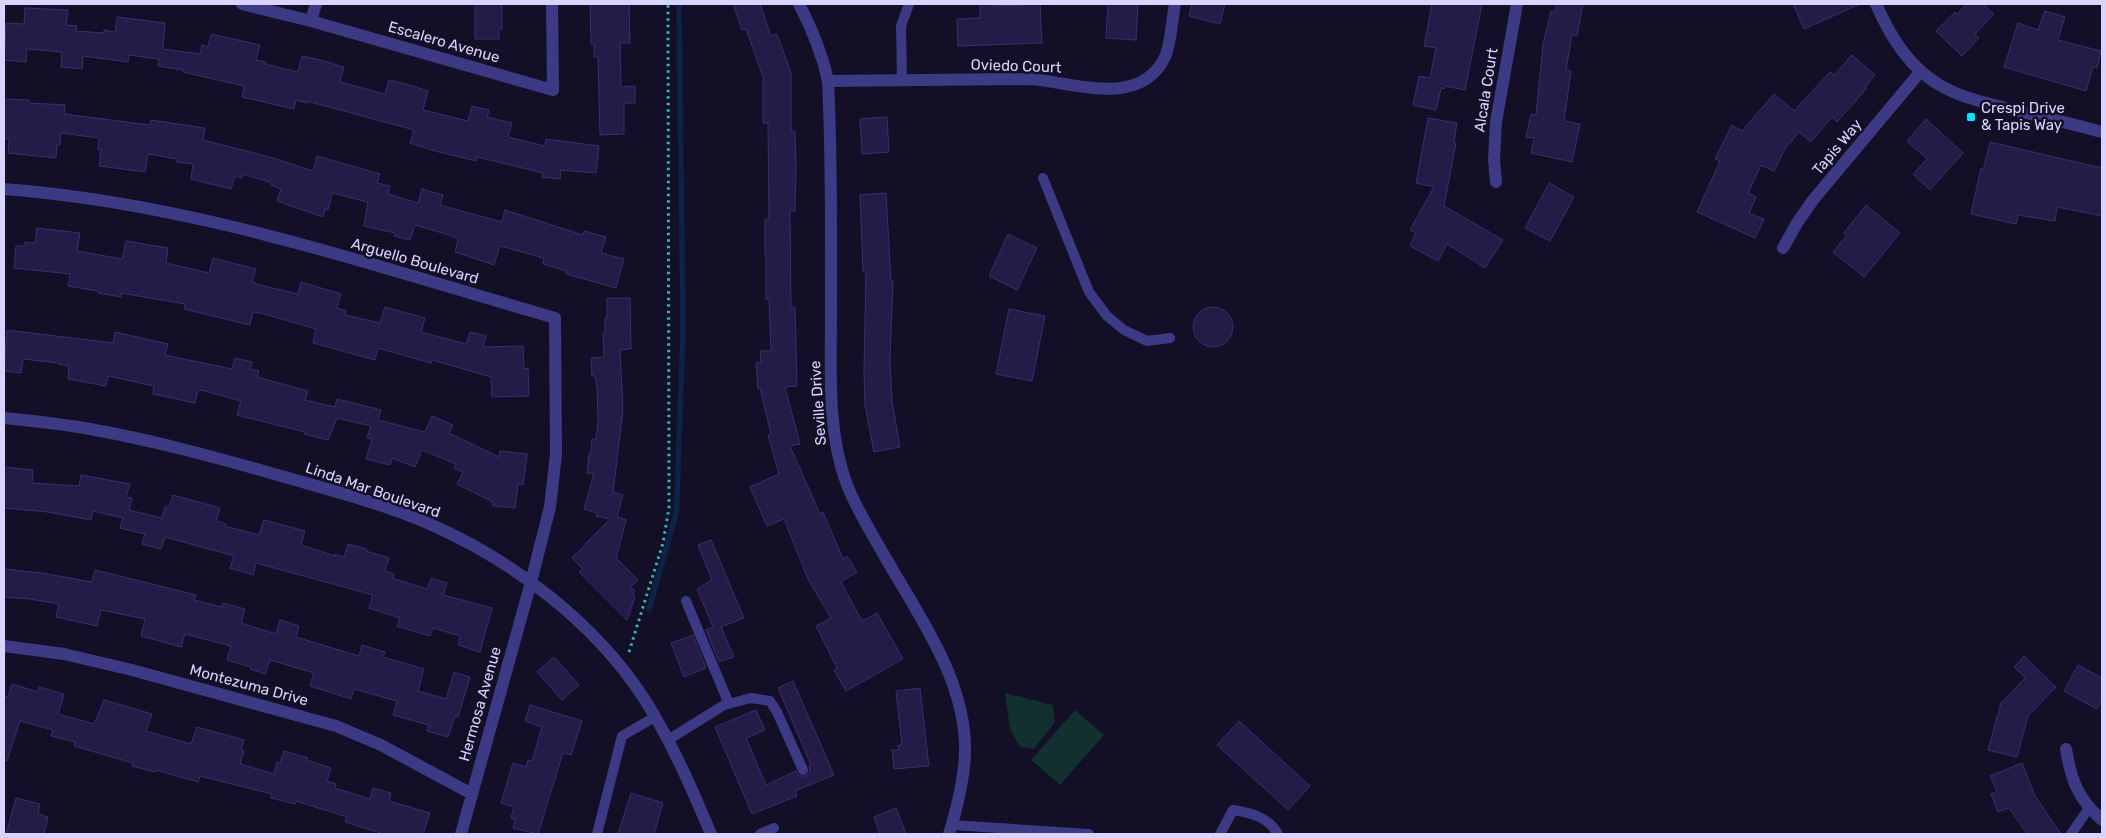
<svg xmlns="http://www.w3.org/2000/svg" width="2106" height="838" font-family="Rubik,sans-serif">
<rect width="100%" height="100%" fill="#130f26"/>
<path fill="#12302f" d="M 1005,693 L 1053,705 L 1055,722 L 1034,749 L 1020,747 L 1010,729 Z
M 1075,710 L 1104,735 L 1060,785 L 1031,760 Z"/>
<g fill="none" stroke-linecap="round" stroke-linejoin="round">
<path stroke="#0c2248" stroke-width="5.5" d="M 649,609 L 676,514 L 677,500 L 683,329 L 679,4"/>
</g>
<path fill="#241b47" stroke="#3b2d73" d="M 475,4 L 502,4 L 502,29 L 499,29 L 499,39 L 475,39 Z
M 590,4 L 629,4 L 630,43 L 620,43 L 621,87 L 635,86 L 635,103 L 624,103 L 624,134 L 600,135 L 598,57 L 594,57 L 594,44 L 591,44 Z
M 733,4 L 760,4 L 771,36 L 777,34 L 791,73 L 791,131 L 795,131 L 796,166 L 795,211 L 790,211 L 791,307 L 795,307 L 797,386 L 785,387 L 800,444 L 790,446 L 820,514 L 823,512 L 843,559 L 847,556 L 857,572 L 841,582 L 862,621 L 877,613 L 903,659 L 846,691 L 834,670 L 837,668 L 816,626 L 831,618 L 808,579 L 784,519 L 767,526 L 750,487 L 779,474 L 768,435 L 771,434 L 760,388 L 758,389 L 756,363 L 761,363 L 760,351 L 771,351 L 769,299 L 766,299 L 766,255 L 765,255 L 765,219 L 769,219 L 768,123 L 763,123 L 763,77 L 746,29 L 742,30 Z
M 980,4 L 996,4 L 996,6 L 1040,4 L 1042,43 L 958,46 L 957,19 L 980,18 Z
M 1108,4 L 1138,4 L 1136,40 L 1106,38 Z
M 1192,4 L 1225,4 L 1220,24 L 1189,16 Z
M 1432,4 L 1482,4 L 1465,90 L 1445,86 L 1444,89 L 1441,88 L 1436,110 L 1413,105 L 1419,76 L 1430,78 L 1436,48 L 1424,46 Z
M 1556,4 L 1583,4 L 1577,36 L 1572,35 L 1566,70 L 1571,71 L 1564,121 L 1580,124 L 1572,162 L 1531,153 L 1534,138 L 1526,137 L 1531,114 L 1536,115 L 1543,44 L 1551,11 L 1555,12 Z
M 1793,4 L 1860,4 L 1804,29 Z
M 1967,4 L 1983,4 L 1994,14 L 1975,34 L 1979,38 L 1962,56 L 1936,31 L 1955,12 L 1957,14 Z
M 25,8 L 68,10 L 66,25 L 77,26 L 76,31 L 104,33 L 104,30 L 115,32 L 117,17 L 165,23 L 163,49 L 200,54 L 202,45 L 208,47 L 211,34 L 260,45 L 256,60 L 266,62 L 265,64 L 298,72 L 302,56 L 316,59 L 344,67 L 340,82 L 385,94 L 389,80 L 406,84 L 428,91 L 423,110 L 468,121 L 472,106 L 489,110 L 487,117 L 512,123 L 508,137 L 545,146 L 546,139 L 599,146 L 596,173 L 561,170 L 560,179 L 542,177 L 543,173 L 477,157 L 476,161 L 435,151 L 410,143 L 414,130 L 307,101 L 307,103 L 296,100 L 294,109 L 242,97 L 244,86 L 183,72 L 184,70 L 158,66 L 159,59 L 129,55 L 128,62 L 83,56 L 82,69 L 61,67 L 62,52 L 27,49 L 26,62 L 4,60 L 6,23 L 24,24 Z
M 2045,11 L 2065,17 L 2058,40 L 2101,51 L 2097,68 L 2093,67 L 2086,91 L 2004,67 L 2018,23 L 2038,30 Z
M 1852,55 L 1875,75 L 1865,87 L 1867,88 L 1837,122 L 1832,117 L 1811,142 L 1799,132 L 1785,149 L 1774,171 L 1761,165 L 1748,193 L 1756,197 L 1749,213 L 1764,219 L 1755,238 L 1697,212 L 1720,161 L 1715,159 L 1732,125 L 1742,131 L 1774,94 L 1794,111 L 1830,72 L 1834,75 Z
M 4,99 L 29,100 L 29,103 L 65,105 L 64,114 L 150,125 L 151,120 L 205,128 L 203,140 L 270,157 L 313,171 L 317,156 L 380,174 L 377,183 L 390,186 L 388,194 L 418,203 L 422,189 L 443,195 L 440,205 L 502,222 L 505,210 L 583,235 L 584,231 L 606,237 L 601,253 L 624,259 L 616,288 L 566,274 L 567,271 L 543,264 L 544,258 L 500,246 L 494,265 L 455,252 L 458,239 L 449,235 L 415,225 L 410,240 L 394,236 L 395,233 L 364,226 L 368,202 L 332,193 L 328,210 L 325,209 L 323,217 L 277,201 L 281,189 L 271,185 L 272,183 L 243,174 L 242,178 L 235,176 L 231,189 L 191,179 L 193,164 L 177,162 L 177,159 L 148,154 L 145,172 L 99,166 L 101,150 L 98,150 L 99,138 L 61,133 L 60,145 L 57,145 L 56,158 L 8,153 L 9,139 L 4,139 Z
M 887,117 L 889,152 L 862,154 L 860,119 Z
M 1428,118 L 1457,123 L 1454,142 L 1456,143 L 1444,206 L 1503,240 L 1485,268 L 1447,244 L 1438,261 L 1410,246 L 1416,233 L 1410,230 L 1434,187 L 1416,183 Z
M 1926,119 L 1963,153 L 1930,190 L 1913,174 L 1927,159 L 1907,141 Z
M 1990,142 L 2102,168 L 2102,216 L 2057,207 L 2055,221 L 2018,215 L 2016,224 L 1971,214 L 1981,168 L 1983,171 Z
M 1549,183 L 1574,197 L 1550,241 L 1525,228 Z
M 886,193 L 891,281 L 893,281 L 890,360 L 892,401 L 900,447 L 874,452 L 865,405 L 864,371 L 866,272 L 863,272 L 860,195 Z
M 1866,205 L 1900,233 L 1864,277 L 1833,252 L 1847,235 L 1844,233 Z
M 37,228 L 80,233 L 77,251 L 122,259 L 126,241 L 168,248 L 166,263 L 209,273 L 213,258 L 256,269 L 252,282 L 260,285 L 298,294 L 301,282 L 341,294 L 337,308 L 346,311 L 345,315 L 380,323 L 385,307 L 425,318 L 421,332 L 466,344 L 470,332 L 486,336 L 483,347 L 523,346 L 524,369 L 528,368 L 529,396 L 492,397 L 491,377 L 432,360 L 431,363 L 378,348 L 375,360 L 313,343 L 316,329 L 264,314 L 253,312 L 250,325 L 184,309 L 185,304 L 121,293 L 121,297 L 98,293 L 98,291 L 68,286 L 70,274 L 14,268 L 16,246 L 25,246 L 25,242 L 35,243 Z
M 1008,234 L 1037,248 L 1017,290 L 989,276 Z
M 607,298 L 630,298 L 631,349 L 620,350 L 623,410 L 613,492 L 623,495 L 617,517 L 626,520 L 616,558 L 638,580 L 631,587 L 635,591 L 633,594 L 635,597 L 627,620 L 579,572 L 583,569 L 572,558 L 610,519 L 596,516 L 597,513 L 584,509 L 594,473 L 587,473 L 589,453 L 591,453 L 592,439 L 596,440 L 598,421 L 597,388 L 595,376 L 592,376 L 591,358 L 604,357 L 603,333 L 605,333 L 605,318 L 607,318 Z
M1193 327a20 20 0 1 1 40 0a20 20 0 1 1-40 0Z
M 1009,309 L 1045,316 L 1032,381 L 996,374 Z
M 7,330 L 113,343 L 115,332 L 168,344 L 165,355 L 232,369 L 235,358 L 252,362 L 250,369 L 259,371 L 257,377 L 308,391 L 305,400 L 335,407 L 337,399 L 362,405 L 381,410 L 378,420 L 425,432 L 432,416 L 453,425 L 449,433 L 499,457 L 500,451 L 527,454 L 523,485 L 518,484 L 515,508 L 493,506 L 493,502 L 457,484 L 463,472 L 454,468 L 456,464 L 422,450 L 415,467 L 392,458 L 390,465 L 366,459 L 372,439 L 367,438 L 371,426 L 337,418 L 328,440 L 304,434 L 305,432 L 237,415 L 241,401 L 205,391 L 198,390 L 195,403 L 153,394 L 154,386 L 108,376 L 106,386 L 68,379 L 69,366 L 58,364 L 59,363 L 23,359 L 21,373 L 4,371 Z
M 4,467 L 33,470 L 32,483 L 79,486 L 81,475 L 130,484 L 126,497 L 132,498 L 129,510 L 162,518 L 165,507 L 169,507 L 173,495 L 220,508 L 216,521 L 226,524 L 225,526 L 259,535 L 264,520 L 305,531 L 301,545 L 335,556 L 335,554 L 344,557 L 348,544 L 367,549 L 366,551 L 389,558 L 385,571 L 394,574 L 392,578 L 427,589 L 431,578 L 447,583 L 443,595 L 492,608 L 480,652 L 458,645 L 460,636 L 433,628 L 430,636 L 397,626 L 400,618 L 369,608 L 373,595 L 256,563 L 253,575 L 230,568 L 234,556 L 165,537 L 161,549 L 142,544 L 145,534 L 120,528 L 123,518 L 93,511 L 91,520 L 48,512 L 4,508 Z
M 711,540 L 744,618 L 721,627 L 734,657 L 719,662 L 706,630 L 713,627 L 697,589 L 712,580 L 698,545 Z
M 4,569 L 42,573 L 92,582 L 95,570 L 196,595 L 194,600 L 222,607 L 223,603 L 245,609 L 241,623 L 276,634 L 280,620 L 299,626 L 296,637 L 359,656 L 362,645 L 385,652 L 383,657 L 424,669 L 418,691 L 446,699 L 454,672 L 470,677 L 458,717 L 455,716 L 448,737 L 427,731 L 429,725 L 393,715 L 397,701 L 354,689 L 351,699 L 310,686 L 314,673 L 270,660 L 265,674 L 250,669 L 251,667 L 227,660 L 231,646 L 185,634 L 181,647 L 141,636 L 145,619 L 101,610 L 97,626 L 56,617 L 59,604 L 30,599 L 4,597 Z
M 693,635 L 706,668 L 684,677 L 671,643 Z
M 2024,656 L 2056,687 L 2028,716 L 2017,757 L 1988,750 L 2001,703 L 2025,678 L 2014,667 Z
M 554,657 L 579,685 L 562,700 L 537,672 Z
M 2078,665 L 2102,678 L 2102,700 L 2097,709 L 2064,691 Z
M 793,681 L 834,775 L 795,791 L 797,796 L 752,814 L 715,727 L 756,710 L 765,730 L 746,738 L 766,785 L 796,771 L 799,776 L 806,776 L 810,771 L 809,766 L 811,765 L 778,688 Z
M 12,684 L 38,692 L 39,687 L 64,694 L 58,714 L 94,724 L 104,700 L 152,714 L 146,731 L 191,744 L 197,727 L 244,740 L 241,750 L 244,751 L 240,764 L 274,774 L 277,762 L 280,763 L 284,751 L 308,758 L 307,760 L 331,768 L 327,781 L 336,784 L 335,788 L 370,799 L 373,788 L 391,793 L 389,801 L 430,813 L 423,834 L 384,834 L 345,822 L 347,817 L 296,801 L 295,804 L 271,798 L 272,794 L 200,776 L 198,782 L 156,770 L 155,772 L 132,766 L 133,763 L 74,746 L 75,742 L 51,736 L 53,730 L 20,721 L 7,761 L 4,761 L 4,696 L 8,697 Z
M 920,688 L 929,766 L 894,769 L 892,750 L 899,750 L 898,745 L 902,745 L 896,691 Z
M 530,705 L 582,721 L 571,755 L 563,753 L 538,834 L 513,828 L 515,819 L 511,818 L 514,807 L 501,803 L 513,763 L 526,767 L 528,760 L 532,761 L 542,727 L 525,721 Z
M 1239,721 L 1310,786 L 1288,810 L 1217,745 Z
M 2022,763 L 2035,796 L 2061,834 L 2027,834 L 2009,808 L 1998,812 L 1991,794 L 1997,791 L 1990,776 Z
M 631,793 L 663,803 L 654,834 L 618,834 Z
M 16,798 L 40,804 L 38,814 L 48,817 L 44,834 L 6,834 Z
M 896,808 L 906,834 L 880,834 L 874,817 Z"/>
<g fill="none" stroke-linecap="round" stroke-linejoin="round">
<path stroke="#2fb8b0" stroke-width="3" stroke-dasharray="2.5 4" stroke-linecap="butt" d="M 629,652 L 663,543 L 669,508 L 668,4"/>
<path stroke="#3d3a85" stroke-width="10" d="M 902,80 L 901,26 L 909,4
M 1043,178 L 1089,292 L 1107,316 L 1124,330 L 1147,341 L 1170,338
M 686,601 L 729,704
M 668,740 L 724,705 L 751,698 L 770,701 L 777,712 L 803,770
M 952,825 L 1089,834
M 597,834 L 622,736 L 655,717
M 760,834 L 774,828
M 1220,834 L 1233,810 C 1252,813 1268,817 1278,834
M 2071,834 L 2089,808"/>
<path stroke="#3d3a85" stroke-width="12" d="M 242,4 L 311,21 L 553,90 L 552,4
M 799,4 C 812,29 822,53 828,81 C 832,160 831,239 831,318 C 831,373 827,432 847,485 C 857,510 871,532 884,555 C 918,615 967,681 965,753 C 964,781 957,808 949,834
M 311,21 L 316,4
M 828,81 L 1030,79 C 1073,82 1140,109 1165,57 C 1171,44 1172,19 1175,4
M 1496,182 L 1494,160 L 1496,122 L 1517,4
M 4,189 C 193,203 374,266 555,318 L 556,454 L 550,507 L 531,582 L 461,834
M 1783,248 L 1797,223 L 1813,200 L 1921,71
M 4,646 L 64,654 L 132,670 L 336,726 L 381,745 L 472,794
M 2066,749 C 2071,780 2078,799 2102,820"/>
<path stroke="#3d3a85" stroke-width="12" d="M 1876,4 C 1889,34 1909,67 1938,84 C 1960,98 1988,103 2013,110 C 2043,117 2073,124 2102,132
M 4,418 C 34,421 65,424 95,430 C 157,441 217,458 278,475 C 329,490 382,503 432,525 C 513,561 594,622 643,697 C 671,740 691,787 711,834"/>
</g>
<rect fill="#00e5ff" stroke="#130f26" stroke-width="2" x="1966" y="112" width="10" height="10" rx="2.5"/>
<g text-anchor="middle" stroke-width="5" stroke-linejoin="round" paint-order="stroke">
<g font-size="15" fill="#d9d4ff" stroke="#130f26">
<text transform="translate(444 42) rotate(16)" y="5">Escalero Avenue</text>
<text transform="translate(1016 66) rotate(2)" y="5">Oviedo Court</text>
<text transform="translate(1486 90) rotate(-81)" y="5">Alcala Court</text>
<text transform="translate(1837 147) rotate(-50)" y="5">Tapis Way</text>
<text transform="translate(415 261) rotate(16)" y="5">Arguello Boulevard</text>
<text transform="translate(818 403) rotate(-94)" y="5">Seville Drive</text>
<text transform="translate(373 490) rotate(19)" y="5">Linda Mar Boulevard</text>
<text transform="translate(249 685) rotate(15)" y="5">Montezuma Drive</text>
<text transform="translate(480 704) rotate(-74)" y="5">Hermosa Avenue</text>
</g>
<g font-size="15" fill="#d9d4ff" stroke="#130f26" text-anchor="start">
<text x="1981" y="113">Crespi Drive<tspan x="1981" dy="17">&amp; Tapis Way</tspan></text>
</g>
</g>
<rect width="2106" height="838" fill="none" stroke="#d9d4ff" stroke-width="10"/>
</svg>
